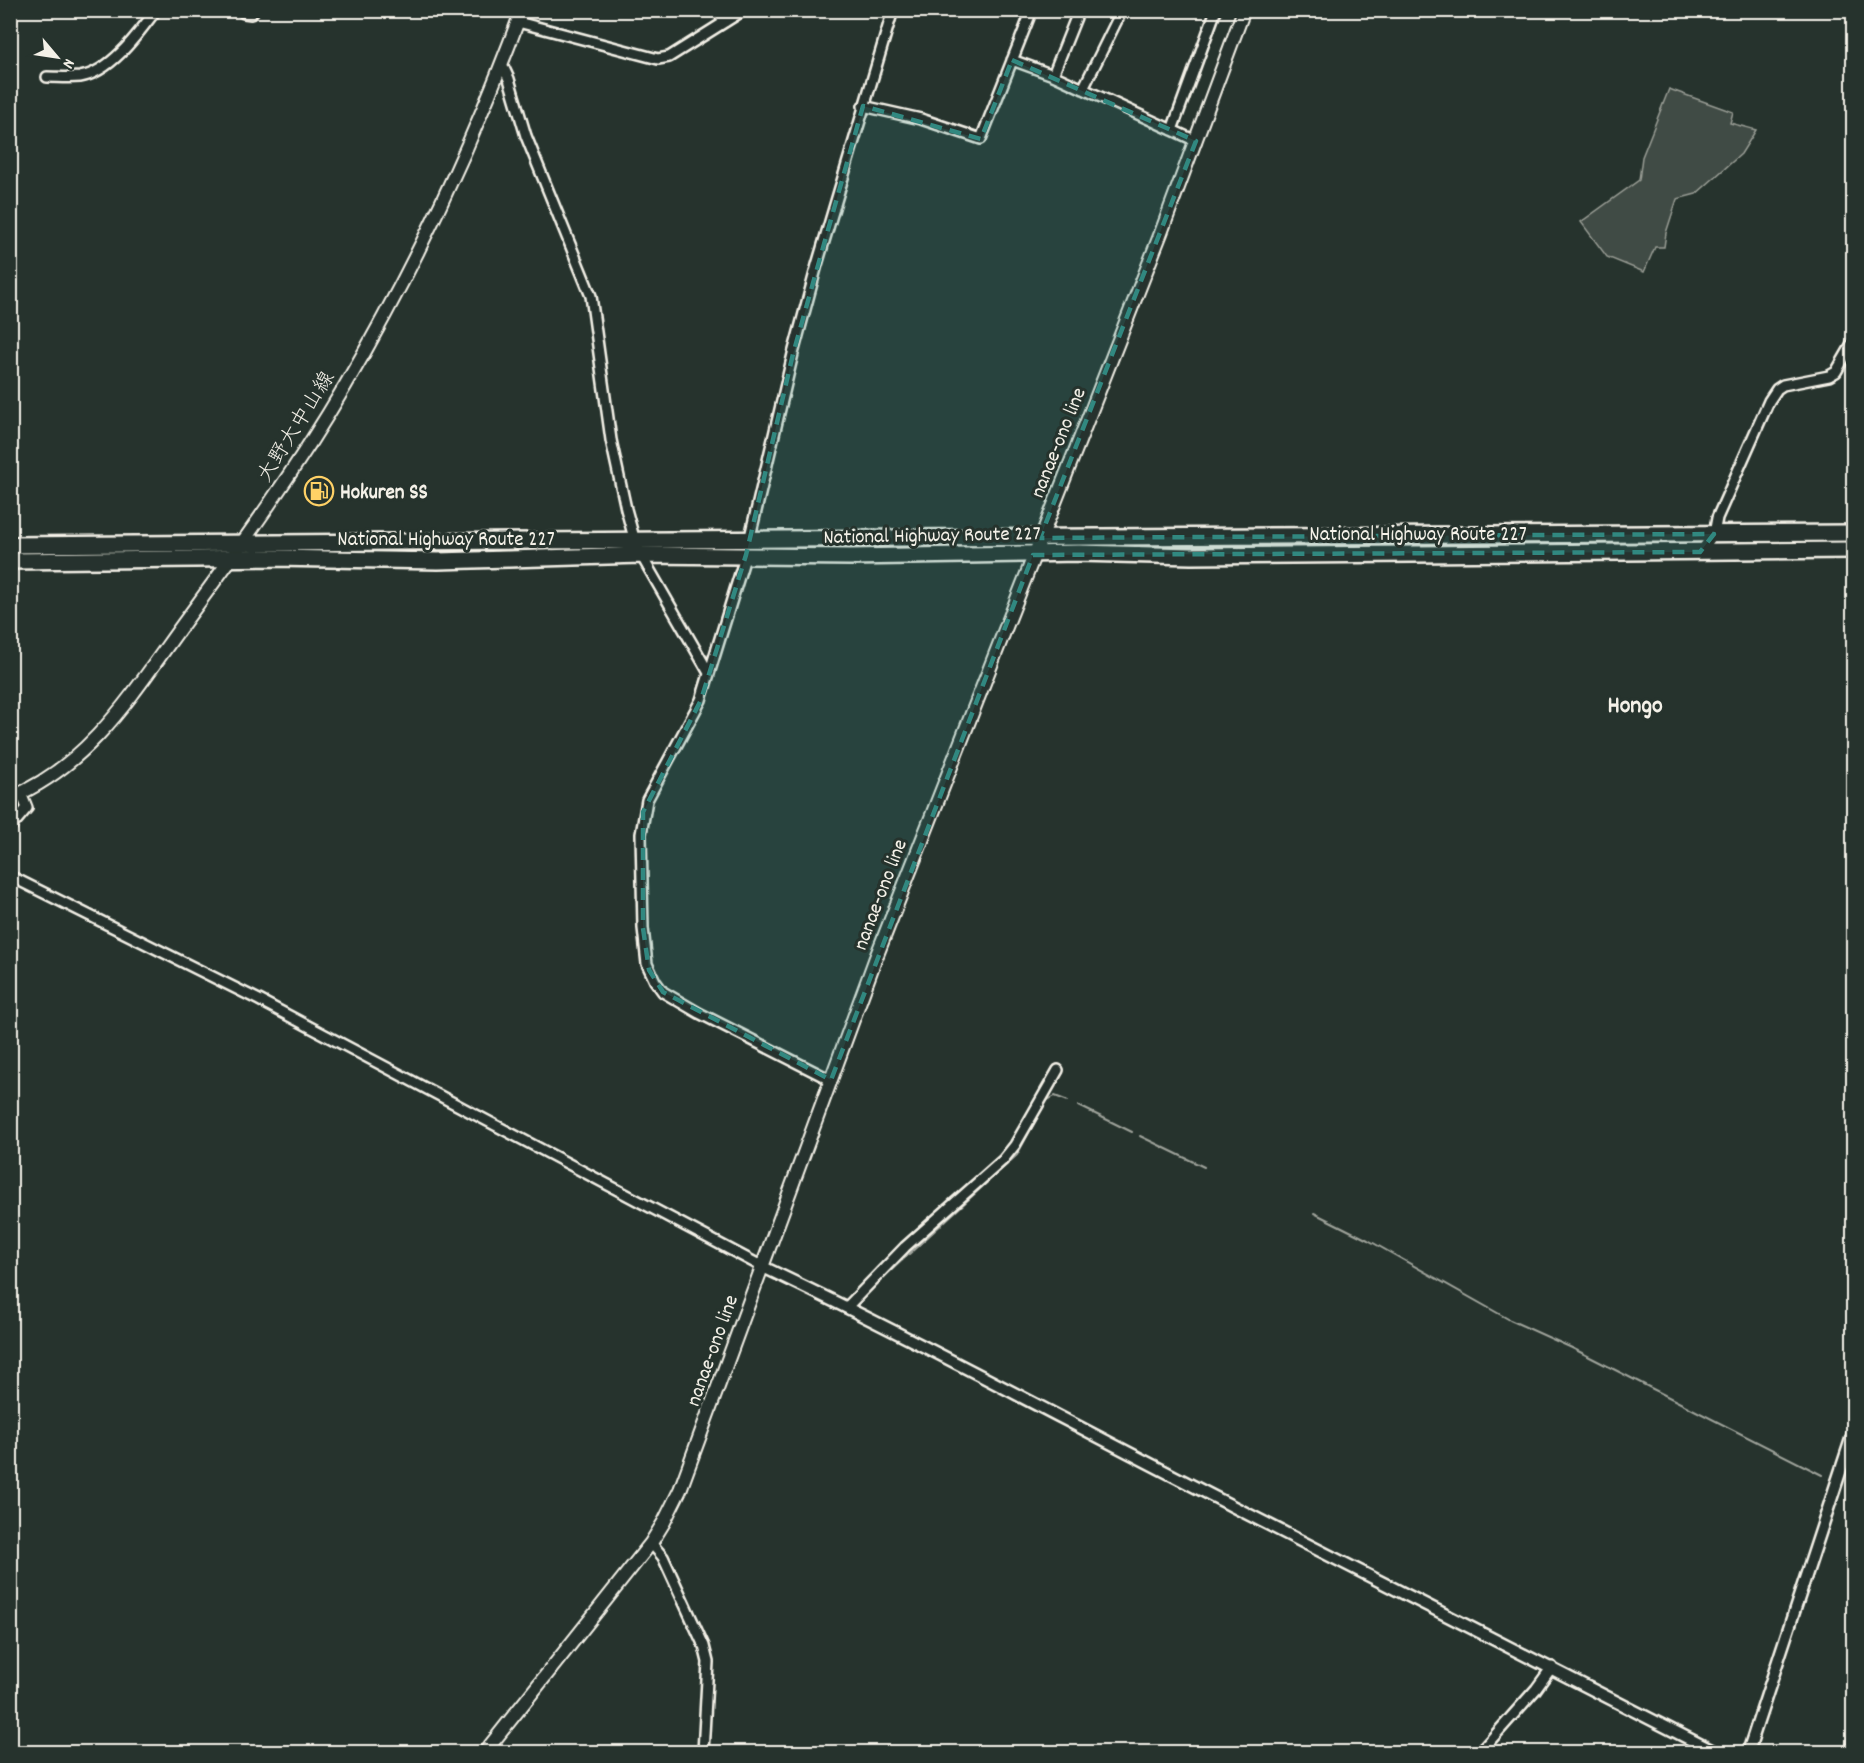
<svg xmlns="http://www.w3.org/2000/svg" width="1864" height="1763" font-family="Dekko,'Klee One',sans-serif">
<rect width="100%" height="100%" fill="#26332d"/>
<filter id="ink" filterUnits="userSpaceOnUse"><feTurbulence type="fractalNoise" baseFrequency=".0167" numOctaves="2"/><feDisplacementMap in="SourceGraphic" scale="12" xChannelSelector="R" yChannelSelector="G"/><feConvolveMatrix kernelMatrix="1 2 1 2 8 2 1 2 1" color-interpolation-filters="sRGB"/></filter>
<g filter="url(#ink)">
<path fill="#414b45" stroke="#9a9e96" stroke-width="1.5" d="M 1669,89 L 1733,112 L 1730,123 L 1756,130 L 1741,154 L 1696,194 L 1677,199 L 1666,233 L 1664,247 L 1655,247 L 1644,272 L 1607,257 L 1581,222 L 1639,180 L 1642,157 Z"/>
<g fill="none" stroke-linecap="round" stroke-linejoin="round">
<path stroke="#9fa39b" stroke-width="2" d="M 1079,1106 L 1132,1132
M 1140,1136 L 1204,1167
M 1314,1213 L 1368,1240 L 1510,1320 L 1572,1348 L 1822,1475
M 872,1288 L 1017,1155 L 1046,1101 L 1055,1096 L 1068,1101
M 1845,1752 L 1850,1722 L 1854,1715"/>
<g stroke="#f4f1e8" stroke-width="14">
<path id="minor" d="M 242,10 L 244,13 L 251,14 L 254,10
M 717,10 L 725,22
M 518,22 L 658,59 L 669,57 L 744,10
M 1012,60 L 1053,75 L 1196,141
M 502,64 L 509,79 L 526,136 L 591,296 L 611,440 L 626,509 L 634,538 L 641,555 L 709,673
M 1053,75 L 1079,10
M 47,77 C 58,77 69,78 80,77 C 111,72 138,34 156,10
M 1083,89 L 1122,10
M 863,106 L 921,119 L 981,139 L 1032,10
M 1172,130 L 1216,10
M 749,541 L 793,354 L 817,265 L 893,10
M 1700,552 L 1714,534 L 1717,518 L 1769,401 L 1777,389 L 1783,385 L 1829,376 L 1836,372 L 1854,341
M 746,554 L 701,700 L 647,800 L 641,834 L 643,928 L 647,964 L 655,981 L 663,992 L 699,1013 L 831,1080
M 10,828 L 27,808 L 21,793
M 10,876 L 259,1000 L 763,1267
M 847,1307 L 905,1247 L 1003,1160 L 1015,1145 L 1058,1070
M 651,1543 L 663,1557 L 704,1646 L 708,1662 L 703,1752
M 1480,1752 L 1536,1689 L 1552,1667"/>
</g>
<g stroke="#f4f1e8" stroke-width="15">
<path id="tertiary" d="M 763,1267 C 921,1342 1075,1426 1232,1506 C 1392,1589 1555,1669 1715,1752
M 1748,1752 L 1854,1430"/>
</g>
<g stroke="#f4f1e8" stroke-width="16">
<path id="secondary" d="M 10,798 C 92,764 136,688 186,620 C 242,544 297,468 345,386 C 415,266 474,141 522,10
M 485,1752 L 651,1543 L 664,1522 L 680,1490 L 875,960 L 1161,233 L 1244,10"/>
</g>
<g stroke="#f4f1e8" stroke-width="20">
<path id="trunk" d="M 10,545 C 625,538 1239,537 1854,533
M 10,561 L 274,558 L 438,561 L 641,555 L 850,557 L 1079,553 L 1191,556 L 1854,550"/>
</g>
<use href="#minor" stroke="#26332d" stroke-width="9"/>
<use href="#tertiary" stroke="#26332d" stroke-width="10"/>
<use href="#secondary" stroke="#26332d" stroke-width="12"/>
<use href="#trunk" stroke="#26332d" stroke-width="15"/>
</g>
</g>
<path fill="#318880" fill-opacity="0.2" stroke="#318880" stroke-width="4.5" stroke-dasharray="12 8" stroke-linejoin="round" d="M 1012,60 L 1196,141 L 1040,538 L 1714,534 L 1700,552 L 1033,555 L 831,1080 L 663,992 L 649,970 L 643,928 L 643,812 L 701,700 L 746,555 L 793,354 L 863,106 L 981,139 Z"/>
<defs>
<g id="fuel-ring" transform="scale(1.5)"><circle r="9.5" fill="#26332d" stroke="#ffd166" stroke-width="1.5"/><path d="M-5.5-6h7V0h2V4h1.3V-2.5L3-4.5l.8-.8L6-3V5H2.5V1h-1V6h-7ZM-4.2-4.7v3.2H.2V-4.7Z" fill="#ffd166"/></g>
</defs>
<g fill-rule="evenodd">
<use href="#fuel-ring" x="319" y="491"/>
</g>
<g text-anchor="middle" stroke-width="6" stroke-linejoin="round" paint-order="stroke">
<g font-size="21" fill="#f4f1e8" stroke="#26332d">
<text transform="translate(295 426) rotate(-58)" y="7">大野大中山線</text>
<text transform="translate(1057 442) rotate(-68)" y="7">nanae-ono line</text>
<text x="1418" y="540">National Highway Route 227</text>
<text transform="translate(932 534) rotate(-1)" y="7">National Highway Route 227</text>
<text x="446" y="545">National Highway Route 227</text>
<text transform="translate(879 894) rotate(-69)" y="7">nanae-ono line</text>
<text transform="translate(711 1350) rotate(-70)" y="7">nanae-ono line</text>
</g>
<g font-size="21" font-weight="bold" fill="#f4f1e8" stroke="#26332d" text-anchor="start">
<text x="340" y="498">Hokuren SS</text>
</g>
<g font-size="24" font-weight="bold" fill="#f4f1e8" stroke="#26332d">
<text x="1635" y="712">Hongo</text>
</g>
</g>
<rect width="1864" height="1763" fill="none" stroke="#26332d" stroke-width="36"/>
<rect x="18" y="18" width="1828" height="1727" fill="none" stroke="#f4f1e8" stroke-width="2" filter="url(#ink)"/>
<g transform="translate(57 57) rotate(119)" stroke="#26332d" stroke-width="4.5" paint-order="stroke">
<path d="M0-4.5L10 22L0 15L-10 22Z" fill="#f4f1e8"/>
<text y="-9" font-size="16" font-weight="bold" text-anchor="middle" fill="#f4f1e8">N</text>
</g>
</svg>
